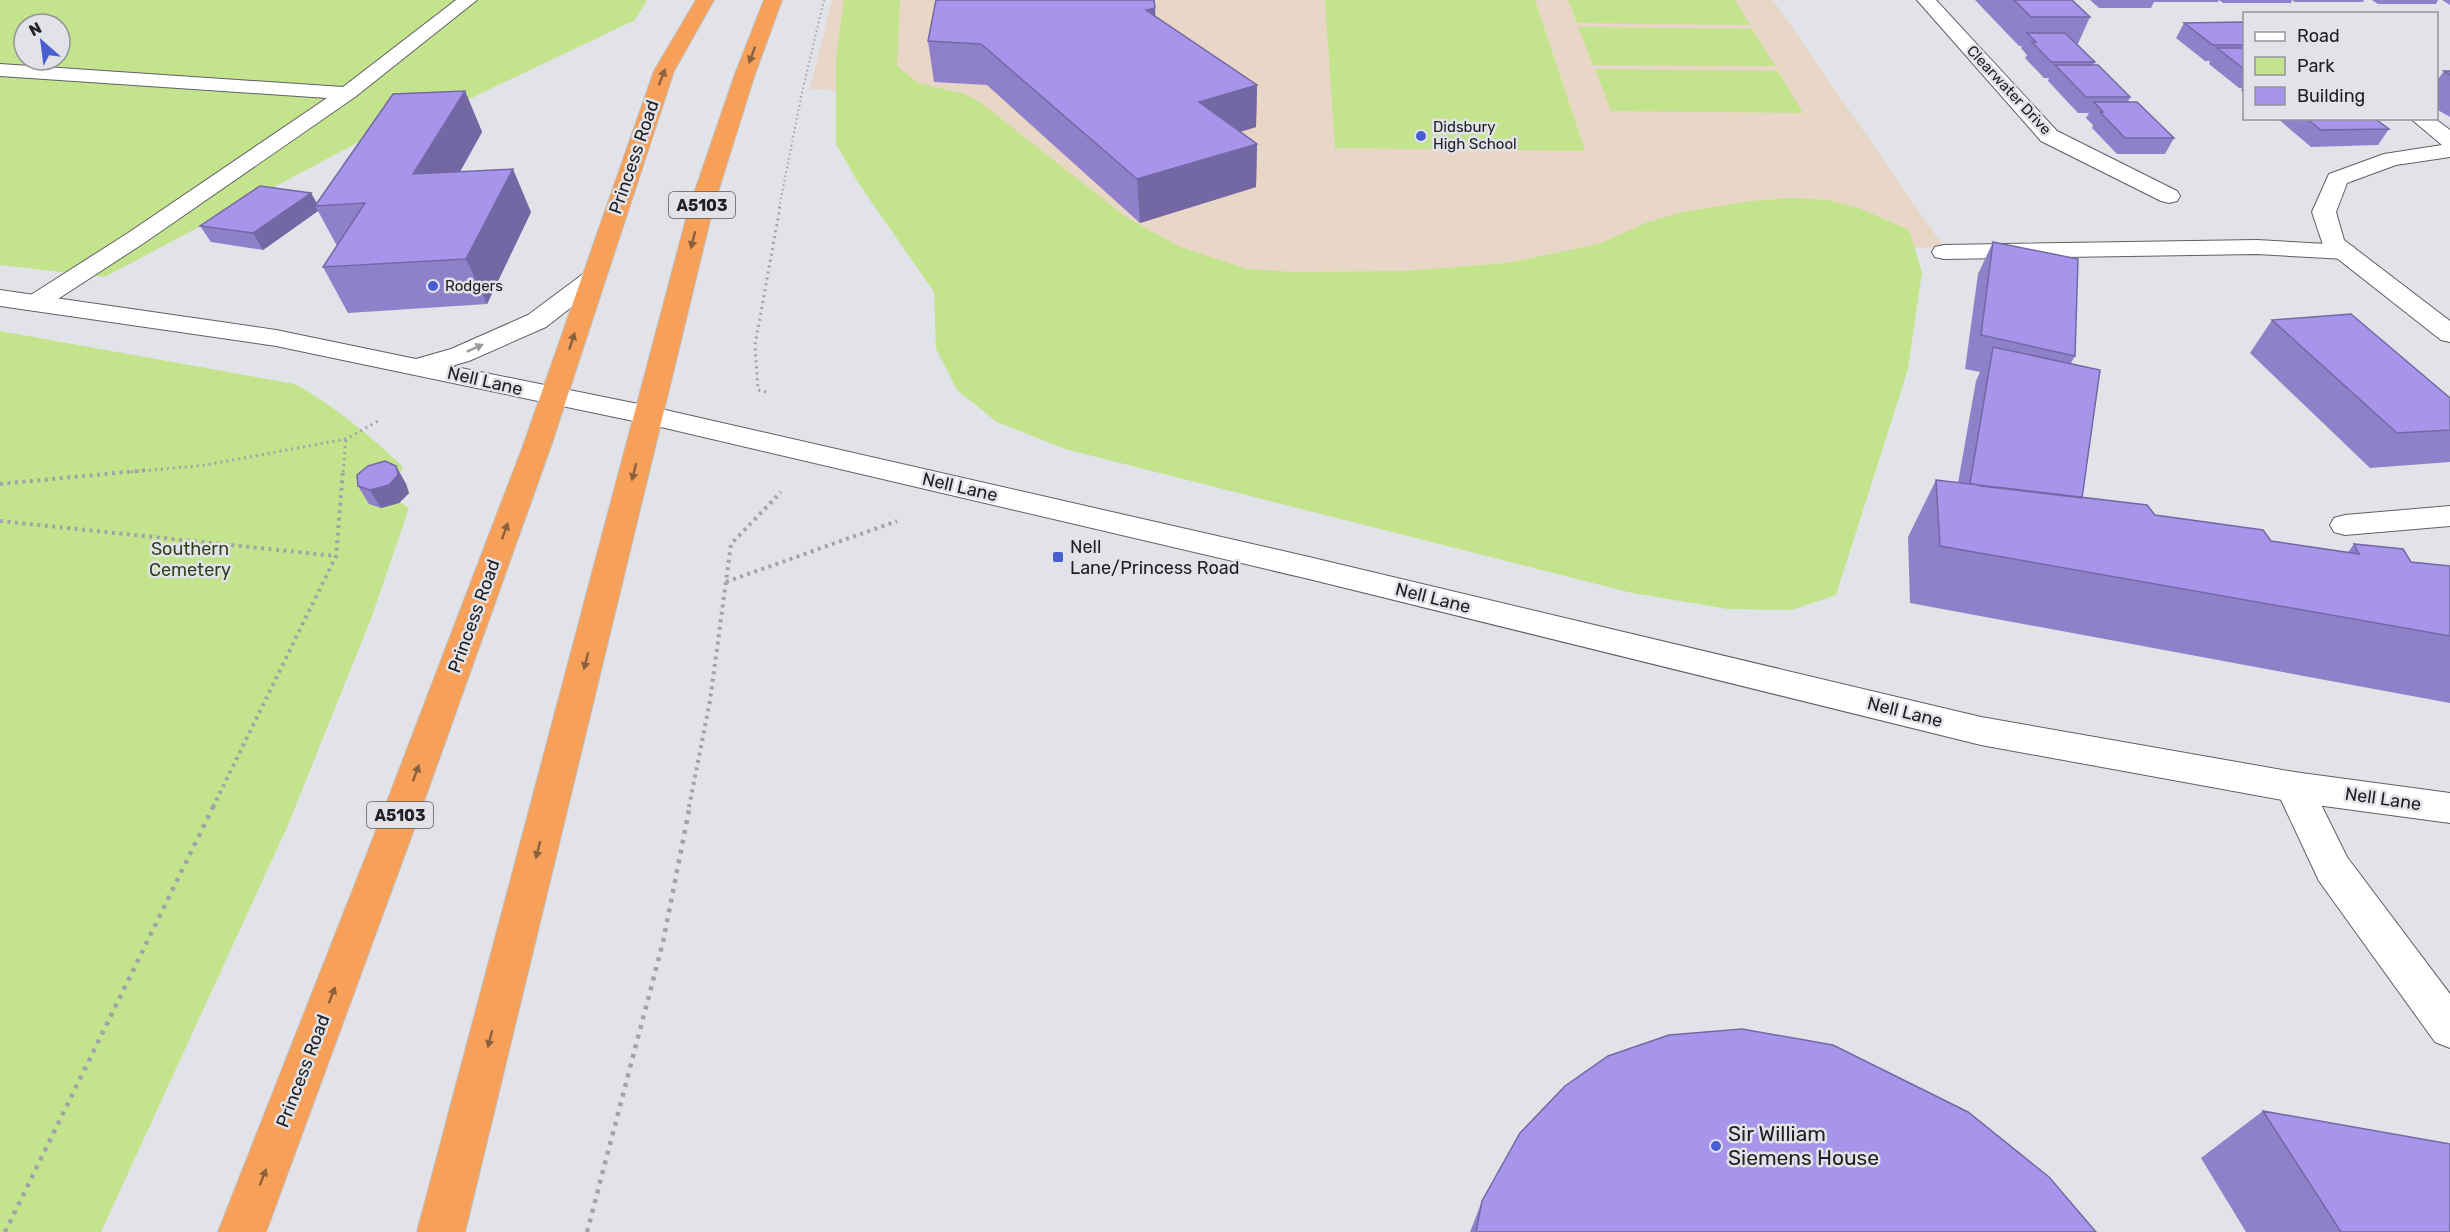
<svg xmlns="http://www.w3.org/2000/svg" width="2450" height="1232" font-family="Rubik,sans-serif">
<rect width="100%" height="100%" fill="#e2e3e8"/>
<path fill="#e8d6c6" d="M 832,0 L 1773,0 L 1943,246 L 1768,260 L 1252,277 L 1187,257 L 924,93 L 810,89 Z"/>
<path fill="#c3e48d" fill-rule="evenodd" d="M 0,0 L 647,0 L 635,20 L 419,123 L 398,121 L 105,277 L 0,265 ZM 24,24 L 60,24 L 60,60 L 24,60 Z
M 844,0 L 900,0 L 897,66 L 918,83 L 965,94 L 981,103 L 1126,217 L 1180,247 L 1247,269 L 1294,272 L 1406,271 L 1507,263 L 1599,244 L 1648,222 L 1683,212 L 1753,201 L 1792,198 L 1828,200 L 1861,209 L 1909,230 L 1922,272 L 1908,369 L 1836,595 L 1791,610 L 1728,609 L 1632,593 L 1065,449 L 997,422 L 957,390 L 936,349 L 934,292 L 859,184 L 836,144 L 836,59 Z
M 1325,0 L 1535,0 L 1585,151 L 1335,148 Z
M 1568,0 L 1735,0 L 1750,25 L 1577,23 Z
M 1578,27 L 1752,29 L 1775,66 L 1593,65 Z
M 1595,69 L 1778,71 L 1803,113 L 1611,111 Z
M 0,331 L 295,384 C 333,405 372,437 403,467 L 396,479 L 406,484 L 409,493 L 400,502 L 409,508 L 372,616 L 288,825 L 101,1232 L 0,1232 Z"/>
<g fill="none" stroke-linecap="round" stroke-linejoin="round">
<g stroke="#5f6064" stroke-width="2">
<path id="service" d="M 456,0 L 477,0 L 355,97 L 144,243 L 44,308 L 35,311 L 26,308 L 22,303 L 26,298 L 128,233 L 327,98 L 0,76 L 0,64 L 343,87 Z
M 2257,240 L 2345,245 L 2354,247 L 2357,252 L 2354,257 L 2345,259 L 2257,254 L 1944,259 L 1935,257 L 1932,252 L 1935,247 L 1944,245 Z
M 2450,506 L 2450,526 L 2345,535 L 2334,532 L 2330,525 L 2334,518 L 2345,515 Z
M 2294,772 L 2307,776 L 2347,857 L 2450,994 L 2450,1048 L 2435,1042 L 2319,881 L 2275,787 L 2281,776 Z"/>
</g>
<g stroke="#5f6064" stroke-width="2">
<path id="minor" d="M 1917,0 L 1936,0 L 2057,131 L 2177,191 L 2180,196 L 2177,201 L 2169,203 L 2161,201 L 2041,141 Z
M 2410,118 L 2434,118 L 2450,130 L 2450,157 L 2396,165 L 2347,183 L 2336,212 L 2344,240 L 2450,321 L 2450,342 L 2441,340 L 2324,248 L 2312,212 L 2329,174 L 2384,154 L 2442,145 Z"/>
</g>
<g stroke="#5f6064" stroke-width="2">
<path id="tertiary" d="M 592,272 L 601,274 L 604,279 L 601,284 L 546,327 L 469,361 L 451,366 L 648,406 L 1309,557 L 1981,717 L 2294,772 L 2450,793 L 2450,823 L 2294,802 L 1981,745 L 1309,579 L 648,424 L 276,346 L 0,306 L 0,290 L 276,330 L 416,359 L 451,349 L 528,315 L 583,274 Z"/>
</g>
<g stroke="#c1c1c1" stroke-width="2">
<path id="trunk" d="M 696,0 L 714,0 L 674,71 L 551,446 L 408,846 L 266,1232 L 218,1232 L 370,846 L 523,446 L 654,71 Z
M 764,0 L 782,0 L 755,74 L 713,208 L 465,1232 L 417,1232 L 689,208 L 735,74 Z"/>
</g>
<path stroke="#a2a3a7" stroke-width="2" stroke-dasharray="1.5 3" stroke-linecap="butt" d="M 779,208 L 803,88 L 824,0"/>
<path stroke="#a2a3a7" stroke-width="3" stroke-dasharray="2 4" stroke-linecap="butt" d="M 766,392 L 758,390 L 755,345 L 780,207
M 131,472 L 206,465 L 346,439 L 380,420
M 343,472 L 346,439"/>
<path stroke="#a2a3a7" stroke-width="4" stroke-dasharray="3 4.5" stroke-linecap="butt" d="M 0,484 L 147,470
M 0,521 L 336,556
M 726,582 L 897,521
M 213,807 L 336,556 L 343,470
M 689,807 L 710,701 L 731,544 L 781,492"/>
<path stroke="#a2a3a7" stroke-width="4.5" stroke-dasharray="4 6" stroke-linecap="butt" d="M 5,1232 L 214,805
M 587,1232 L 663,942 L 690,805"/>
<use href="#service" fill="#fff" fill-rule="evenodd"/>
<use href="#minor" fill="#fff" fill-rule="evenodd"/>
<use href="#tertiary" fill="#fff" fill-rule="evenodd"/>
<use href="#trunk" fill="#f6a05a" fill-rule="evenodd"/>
</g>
<path fill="#8f80ca" d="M 1975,0 L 2072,0 L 2090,17 L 2077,46 L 2095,62 L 2093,65 L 2130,97 L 2128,102 L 2174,138 L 2165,154 L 2117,154 L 2092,128 L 2093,125 L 2086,118 L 2089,113 L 2078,113 L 2048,81 L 2049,78 L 2044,78 L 2025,58 L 2027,55 L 2021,48 L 2022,46 L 2019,46 Z
M 2090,0 L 2364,0 L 2363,2 L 2295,2 L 2292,0 L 2291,3 L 2223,3 L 2219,0 L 2218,2 L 2154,2 L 2151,8 L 2099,8 Z
M 2372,0 L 2438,0 L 2436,4 L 2378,4 Z
M 2442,0 L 2450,0 L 2450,5 Z
M 1156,17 L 1257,85 L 1256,127 L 1240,132 L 1257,144 L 1256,187 L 1140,223 L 987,85 L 934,82 L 928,41 Z
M 2244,22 L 2244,93 L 2241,90 L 2242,88 L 2239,88 L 2209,64 L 2210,61 L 2205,61 L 2176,38 L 2184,23 Z
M 2444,71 L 2450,71 L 2450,117 L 2436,109 L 2436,82 Z
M 465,91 L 482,132 L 460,172 L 531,212 L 487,304 L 348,313 L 323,267 L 337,246 L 318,211 L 263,250 L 211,242 L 200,226 L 311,193 L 317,203 Z
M 2277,118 L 2374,118 L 2389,129 L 2378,145 L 2311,147 Z
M 1993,242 L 2075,356 L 2071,363 L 2082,498 L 2155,515 L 2271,541 L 2348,552 L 2354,544 L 2411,562 L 2450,566 L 2450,703 L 1910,603 L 1908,537 L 1936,480 L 1958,483 L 1976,381 L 1980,372 L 1965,369 L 1978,274 Z
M 2272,320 L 2450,398 L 2450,462 L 2370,468 L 2250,353 Z
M 396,466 L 406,484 L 409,493 L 399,503 L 381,508 L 369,504 L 358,486 Z
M 2263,1111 L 2450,1232 L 2246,1232 L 2201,1158 Z
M 1482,1201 L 2096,1232 L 1470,1232 Z"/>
<path fill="#7468a4" d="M 1155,8 L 1157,48 L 1146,10 Z
M 1257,85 L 1256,127 L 1199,144 L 1199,102 Z
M 465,91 L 482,132 L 434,218 L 413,174 Z
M 1257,144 L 1256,187 L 1140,223 L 1137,179 Z
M 513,169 L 531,212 L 487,304 L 466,259 Z
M 311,193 L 318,206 L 315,206 L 318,211 L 263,250 L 253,233 Z
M 396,466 L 406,484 L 409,493 L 399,503 L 381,508 L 370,490 Z"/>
<path fill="#a695eb" stroke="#7468a4" stroke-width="1.5" d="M 936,0 L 1154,0 L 1155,8 L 1146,10 L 1257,85 L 1199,102 L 1257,144 L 1137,179 L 981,44 L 928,41 Z
M 2014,0 L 2072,0 L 2090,17 L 2031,17 Z
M 2244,22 L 2244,45 L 2213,45 L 2184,23 Z
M 2027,33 L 2065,33 L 2095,62 L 2051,62 L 2032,42 L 2036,42 Z
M 2217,48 L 2244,48 L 2244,69 Z
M 2055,65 L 2098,65 L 2130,97 L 2086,97 Z
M 2444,71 L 2450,71 L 2450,75 Z
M 465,91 L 413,174 L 513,169 L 466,259 L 323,267 L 365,203 L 315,206 L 393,94 Z
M 2094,102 L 2137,102 L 2174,138 L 2125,138 L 2100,112 L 2103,112 Z
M 2306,118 L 2374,118 L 2389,129 L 2321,130 Z
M 260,186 L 311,193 L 253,233 L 200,226 Z
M 1993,242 L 2078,259 L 2075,356 L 1981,335 Z
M 2351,314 L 2450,398 L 2450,430 L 2397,433 L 2272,320 Z
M 1993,347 L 2100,370 L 2082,498 L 1981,486 L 1970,483 Z
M 385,461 L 396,466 L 398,475 L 389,485 L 370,490 L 358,486 L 357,475 L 368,466 Z
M 1936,480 L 2147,505 L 2155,515 L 2263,530 L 2271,541 L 2359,554 L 2354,544 L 2403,549 L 2411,562 L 2450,566 L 2450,636 L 1940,546 Z
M 1742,1029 L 1833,1045 L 1968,1112 L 2049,1177 L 2096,1232 L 1476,1232 L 1482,1201 L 1520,1133 L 1565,1086 L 1608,1056 L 1669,1035 Z
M 2263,1111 L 2450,1144 L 2450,1232 L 2341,1232 Z"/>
<defs><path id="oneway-solid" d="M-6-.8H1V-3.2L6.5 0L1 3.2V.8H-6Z" transform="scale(1.5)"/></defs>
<g fill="#8b603e">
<use href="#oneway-solid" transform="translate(752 55) rotate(110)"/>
<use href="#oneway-solid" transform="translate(662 77) rotate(-69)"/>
<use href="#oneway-solid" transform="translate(693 240) rotate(104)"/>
<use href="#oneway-solid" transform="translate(572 341) rotate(-72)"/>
<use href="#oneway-solid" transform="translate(634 472) rotate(104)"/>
<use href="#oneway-solid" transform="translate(505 531) rotate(-70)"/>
<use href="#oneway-solid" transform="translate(586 661) rotate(104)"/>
<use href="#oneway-solid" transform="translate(416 773) rotate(-70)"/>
<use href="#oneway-solid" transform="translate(538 850) rotate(104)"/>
<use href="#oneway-solid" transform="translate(332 995) rotate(-69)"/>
<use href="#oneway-solid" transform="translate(490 1039) rotate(104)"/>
<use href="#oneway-solid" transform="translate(263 1177) rotate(-69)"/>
</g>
<use fill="#9b9b9c" href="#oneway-solid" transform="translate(475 348) rotate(-24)"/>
<g fill="#475dd1" stroke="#e2e3e8" stroke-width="2">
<circle cx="1421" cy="136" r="6"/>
<circle cx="433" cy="286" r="6"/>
<rect x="1052" y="551" width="12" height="12" rx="3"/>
<circle cx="1716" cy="1146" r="6"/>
</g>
<g text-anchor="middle" stroke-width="5" stroke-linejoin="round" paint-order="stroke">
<g font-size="15" fill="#202123" stroke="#e2e3e8">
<text transform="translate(2009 90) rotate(47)" y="5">Clearwater Drive</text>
</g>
<g font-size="15" fill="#202123" stroke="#e2e3e8" text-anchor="start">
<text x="1433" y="132">Didsbury<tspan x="1433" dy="17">High School</tspan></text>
<text x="445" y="291">Rodgers</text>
</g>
<g fill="#e2e3e8" stroke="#5a5b5e" stroke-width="1.5">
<rect x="669" y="192" width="66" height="26" rx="4.5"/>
<rect x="367" y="802" width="66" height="26" rx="4.5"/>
</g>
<g font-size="16" font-weight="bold" fill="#202123">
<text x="702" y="211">A5103</text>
<text x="400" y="821">A5103</text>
</g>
<g font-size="18" fill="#202123" stroke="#e2e3e8">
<text transform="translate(634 157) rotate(-71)" y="6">Princess Road</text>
<text transform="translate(485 381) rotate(13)" y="6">Nell Lane</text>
<text transform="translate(960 487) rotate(13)" y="6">Nell Lane</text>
<text transform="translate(1433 598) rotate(14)" y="6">Nell Lane</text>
<text transform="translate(474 616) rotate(-70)" y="6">Princess Road</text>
<text transform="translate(1905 712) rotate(14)" y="6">Nell Lane</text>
<text transform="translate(2383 799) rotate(8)" y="6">Nell Lane</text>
<text transform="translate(303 1071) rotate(-69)" y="6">Princess Road</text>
</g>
<g font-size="18" fill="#202123" stroke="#e2e3e8" text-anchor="start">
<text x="1070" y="553">Nell<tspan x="1070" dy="21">Lane/Princess Road</tspan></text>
</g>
<g font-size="18" fill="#33411b" stroke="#e2e3e8">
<text x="190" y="555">Southern<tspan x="190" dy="21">Cemetery</tspan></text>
</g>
<g font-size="21" fill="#202123" stroke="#e2e3e8" text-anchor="start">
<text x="1728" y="1141">Sir William<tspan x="1728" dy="24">Siemens House</tspan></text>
</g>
</g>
<rect x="2243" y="12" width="195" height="108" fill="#e2e3e8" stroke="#949599" stroke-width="1.5"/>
<rect x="2255" y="32" width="30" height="9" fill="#ffffff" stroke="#949599" stroke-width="1.5"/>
<text x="2297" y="42" font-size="18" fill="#202123">Road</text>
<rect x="2255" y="57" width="30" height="18" fill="#c3e48d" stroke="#949599" stroke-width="1.5"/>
<text x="2297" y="72" font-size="18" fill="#202123">Park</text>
<rect x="2255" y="87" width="30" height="18" fill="#a695eb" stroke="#949599" stroke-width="1.5"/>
<text x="2297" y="102" font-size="18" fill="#202123">Building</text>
<g transform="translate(42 42) rotate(332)"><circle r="28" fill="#e2e3e8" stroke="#949599" stroke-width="1.5"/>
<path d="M0-4.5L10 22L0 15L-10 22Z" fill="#475dd1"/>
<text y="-9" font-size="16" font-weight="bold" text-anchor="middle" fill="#202123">N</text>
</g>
</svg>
